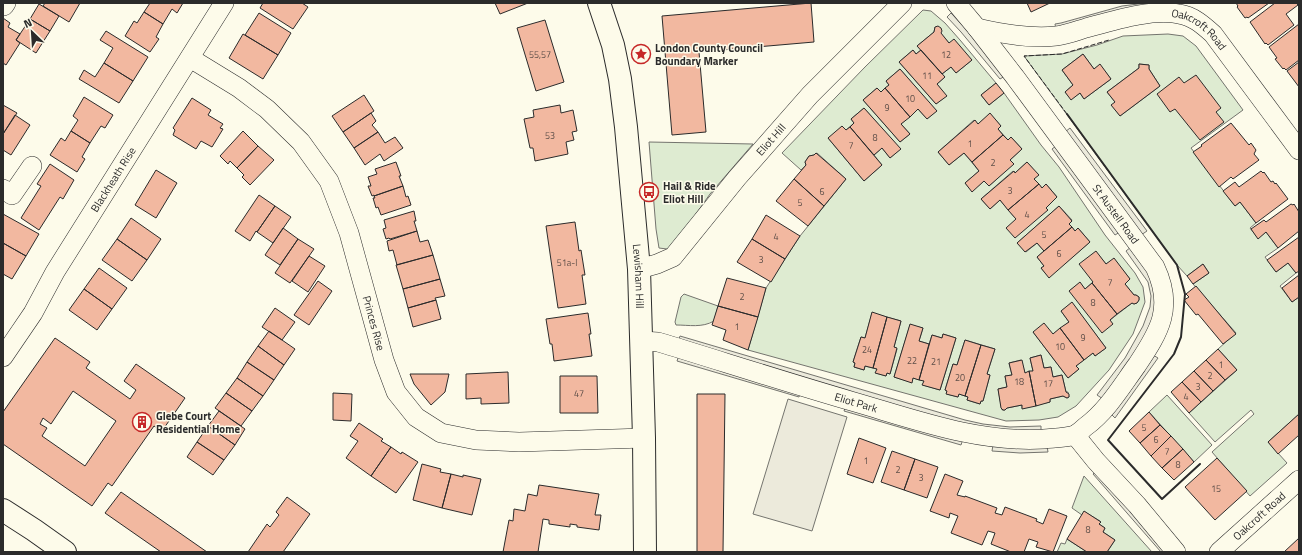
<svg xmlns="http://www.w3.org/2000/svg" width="1302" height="555" font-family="'Titillium Web',sans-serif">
<rect width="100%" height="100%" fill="#fdfbea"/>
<path fill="#deebd1" stroke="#74746e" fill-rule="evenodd" d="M 923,10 L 931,11 L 945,23 L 960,40 L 996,83 L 981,95 L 989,105 L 1004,93 L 1041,145 L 1059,167 L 1105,235 L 1135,273 L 1143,287 L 1145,302 L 1133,334 L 1109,370 L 1076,406 L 1058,417 L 1039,420 L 1006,421 L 748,350 L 766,288 L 800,236 L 846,179 L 817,153 L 814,155 L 809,156 L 805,162 L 806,165 L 801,170 L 782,153 L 865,67 ZM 935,27 L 949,43 L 972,60 L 956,73 L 951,67 L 942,74 L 945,77 L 937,84 L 946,96 L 936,104 L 899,62 L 913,50 L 916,54 L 921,50 L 917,46 L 934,32 ZM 900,69 L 936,111 L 927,119 L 918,109 L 901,124 L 910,134 L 900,142 L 863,100 L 877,88 L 881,92 L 889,85 L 886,81 ZM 864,108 L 900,149 L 890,158 L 882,148 L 874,155 L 882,165 L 864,181 L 828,138 L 846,130 L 854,123 L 851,119 ZM 990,114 L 1001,126 L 998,129 L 1008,140 L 1011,137 L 1022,149 L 1010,160 L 1013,164 L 989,186 L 984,181 L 972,191 L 965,183 L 979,171 L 964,153 L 949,165 L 938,152 L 974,120 L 978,124 ZM 1027,162 L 1038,175 L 1034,179 L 1042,188 L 1046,184 L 1057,197 L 1046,208 L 1047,210 L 1016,219 L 1000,200 L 990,209 L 981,199 L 1013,171 L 1015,173 ZM 1059,206 L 1072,220 L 1069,224 L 1075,231 L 1078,228 L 1090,242 L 1049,277 L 1041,268 L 1044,266 L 1037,257 L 1044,251 L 1037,243 L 1026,252 L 1017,243 ZM 1096,252 L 1106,264 L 1114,259 L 1130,279 L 1125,284 L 1134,295 L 1136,295 L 1139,297 L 1139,300 L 1137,303 L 1134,304 L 1132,303 L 1110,320 L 1069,291 L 1080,283 L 1085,289 L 1093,282 ZM 1072,303 L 1106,348 L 1095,356 L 1093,353 L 1076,366 L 1079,369 L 1068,378 L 1033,332 L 1053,334 L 1069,322 L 1061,311 ZM 872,313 L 901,321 L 894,347 L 897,349 L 890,374 L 887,373 L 886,376 L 876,373 L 877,369 L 865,366 L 864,370 L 854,367 L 855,363 L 853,362 L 861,337 L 865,338 ZM 910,325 L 923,328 L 919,341 L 929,344 L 932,335 L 942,338 L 943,334 L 956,338 L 940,390 L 923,385 L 924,381 L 913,378 L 911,382 L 894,377 ZM 965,340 L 995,349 L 987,374 L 990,375 L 983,401 L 981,401 L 980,404 L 967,400 L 968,397 L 959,394 L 958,397 L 947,394 L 947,391 L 945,390 L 953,364 L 957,365 ZM 1041,355 L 1044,368 L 1051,367 L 1053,377 L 1062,375 L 1066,392 L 1068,392 L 1069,397 L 1067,398 L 1063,396 L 1050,399 L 1050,402 L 1022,408 L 1022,405 L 1007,408 L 1005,410 L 1002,410 L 998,389 L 1007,387 L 1005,376 L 1012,375 L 1009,363 L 1021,360 L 1025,373 L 1033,371 L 1030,358 Z
M 1168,34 L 1183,36 L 1196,46 L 1243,110 L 1191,148 L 1235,206 L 1240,202 L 1256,223 L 1250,228 L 1258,238 L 1266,232 L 1278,248 L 1265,257 L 1276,272 L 1288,263 L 1296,273 L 1280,286 L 1292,302 L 1299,297 L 1299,414 L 1268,442 L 1287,463 L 1250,496 L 1212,452 L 1254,414 L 1251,410 L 1215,442 L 1189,413 L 1237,370 L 1218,349 L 1236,333 L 1193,284 L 1209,273 L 1203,264 L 1187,276 L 1177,265 L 1024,56 L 1062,54 L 1097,45 L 1123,36 ZM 1083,54 L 1094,69 L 1100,65 L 1111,79 L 1084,99 L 1080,93 L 1071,99 L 1065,92 L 1073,85 L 1062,70 ZM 1139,64 L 1149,65 L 1149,69 L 1160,86 L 1120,116 L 1112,105 L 1115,102 L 1107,92 L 1139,68 Z
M 649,142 L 753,144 L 710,194 L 674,245 L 667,249 L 659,248 L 656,229 Z
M 684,294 L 718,306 L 714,321 C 702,328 689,325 676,325 L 675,322 L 681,297 Z
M 1167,395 L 1212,445 L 1194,462 L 1149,412 Z
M 1084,476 L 1152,552 L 1107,552 L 1115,540 L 1103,532 L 1105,528 L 1099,524 L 1100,521 L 1085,512 L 1082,515 L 1072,508 Z
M 1067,539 L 1087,552 L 1057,552 L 1061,543 L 1065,544 Z"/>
<path fill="#eceadb" stroke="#74746e" d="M 1146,3 L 1148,9 L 1056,30 L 1055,24 L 1061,23 L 1122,6 Z
M 951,13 L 965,28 L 1005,76 L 1000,79 L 961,32 L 947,17 Z
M 1070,128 L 1147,231 L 1141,235 L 1065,132 Z
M 1056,146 L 1120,232 L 1115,235 L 1052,149 Z
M 1131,247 L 1153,279 L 1156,309 L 1149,329 L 1139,347 L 1103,399 L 1097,395 L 1125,358 L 1143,326 L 1150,307 L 1151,296 L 1148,282 L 1126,251 Z
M 680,336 L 965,420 L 983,424 L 1010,427 L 1041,426 L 1041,433 L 982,430 L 678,342 Z
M 679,355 L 801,392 L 799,397 L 677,361 Z
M 1153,355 L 1158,358 L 1115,418 L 1111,414 Z
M 788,399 L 847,417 L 812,531 L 753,514 Z
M 846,405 L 963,439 L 961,445 L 844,411 Z
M 993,445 L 1047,446 L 1048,452 L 1020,453 L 992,451 Z
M 1098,470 L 1171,552 L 1161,552 L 1093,474 Z"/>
<path fill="#f2b8a0" stroke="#2b2b2b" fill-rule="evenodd" d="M 45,3 L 80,3 L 69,22 L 43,6 Z
M 150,3 L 183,3 L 177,13 L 172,9 L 163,24 L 144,12 Z
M 263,3 L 302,3 L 308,7 L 293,29 L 260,8 Z
M 495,3 L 528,3 L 500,14 Z
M 811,3 L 814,42 L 699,52 L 706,132 L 672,135 L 662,16 Z
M 1027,3 L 1050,3 L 1031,12 Z
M 1236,3 L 1269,3 L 1248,18 L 1247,17 L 1245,18 L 1237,7 L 1238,6 Z
M 1275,3 L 1298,3 L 1297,4 L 1298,5 L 1286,14 L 1294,25 L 1268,45 L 1266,43 L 1265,44 L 1250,22 Z
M 39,4 L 59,16 L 50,31 L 30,19 Z
M 144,12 L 163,24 L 156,37 L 159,39 L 150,52 L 125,36 L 134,21 L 137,23 Z
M 259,13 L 291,33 L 278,55 L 245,35 Z
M 3,18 L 10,23 L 8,27 L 20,34 L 16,40 L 20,43 L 6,65 L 3,63 Z
M 30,19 L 50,31 L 36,53 L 16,40 Z
M 545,20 L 564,82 L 536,91 L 517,28 Z
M 1299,24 L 1299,60 L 1286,70 L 1284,68 L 1283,69 L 1275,59 L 1277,58 L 1269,47 Z
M 938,26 L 941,28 L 942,31 L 941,33 L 949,43 L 954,39 L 972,60 L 956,73 L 951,67 L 942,74 L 917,46 L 934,32 L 935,27 Z
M 106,31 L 148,57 L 133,81 L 104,63 L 113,48 L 100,40 Z
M 243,34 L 278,55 L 263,79 L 229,58 Z
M 913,50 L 916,54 L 921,50 L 945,77 L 937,84 L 947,96 L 936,104 L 899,62 Z
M 1083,54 L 1094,69 L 1100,64 L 1111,79 L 1084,99 L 1080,93 L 1071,100 L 1065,92 L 1073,85 L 1062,70 Z
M 1299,62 L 1299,87 L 1287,71 Z
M 104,63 L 133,81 L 119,103 L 79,79 L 84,70 L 95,77 Z
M 1139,64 L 1149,65 L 1149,69 L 1160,86 L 1120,116 L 1111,105 L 1115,102 L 1107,92 L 1139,68 Z
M 900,69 L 937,111 L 927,119 L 918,109 L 910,117 L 885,88 L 889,85 L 886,81 Z
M 1196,75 L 1221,108 L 1216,112 L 1224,122 L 1200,140 L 1175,109 L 1170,112 L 1157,94 L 1179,77 L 1184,83 Z
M 996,83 L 1004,93 L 989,105 L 981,95 Z
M 877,88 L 881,92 L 885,88 L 910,117 L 901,124 L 910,134 L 900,142 L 863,100 Z
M 364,95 L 374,111 L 343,132 L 332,116 Z
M 84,97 L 113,115 L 105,128 L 101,126 L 90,143 L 71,131 L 78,120 L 73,116 Z
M 192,98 L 211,110 L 208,115 L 223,124 L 220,128 L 223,129 L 212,147 L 201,141 L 196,149 L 173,135 L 175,130 L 173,128 Z
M 3,105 L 17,113 L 3,134 Z
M 560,105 L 561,113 L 573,110 L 577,131 L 572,132 L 574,140 L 566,142 L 568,154 L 535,161 L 533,148 L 530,148 L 524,119 L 534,117 L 533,110 Z
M 864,108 L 901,149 L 890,158 L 882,148 L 874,155 L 850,127 L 854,123 L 851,119 Z
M 371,113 L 376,121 L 372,125 L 378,132 L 354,148 L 343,132 Z
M 990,113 L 1001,126 L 998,129 L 1003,135 L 972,162 L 964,153 L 949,165 L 938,152 L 975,120 L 978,124 Z
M 15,115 L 30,125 L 11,155 L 3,150 L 3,134 Z
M 1231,123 L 1249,145 L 1251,143 L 1256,150 L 1254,154 L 1259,160 L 1233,179 L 1231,177 L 1219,187 L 1193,152 L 1202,146 L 1201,145 Z
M 842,126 L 846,130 L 850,127 L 882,165 L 864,181 L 828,138 Z
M 71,131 L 90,143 L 82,157 L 85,159 L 77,172 L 50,155 L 61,138 L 65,141 Z
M 243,131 L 258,146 L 237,168 L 230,161 L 228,164 L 220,156 Z
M 378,132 L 385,143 L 395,137 L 403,148 L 384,161 L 380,154 L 365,165 L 354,148 Z
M 1003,135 L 1008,140 L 1011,137 L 1022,149 L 1010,160 L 1014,164 L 989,186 L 984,181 L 972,192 L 965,183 L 979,171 L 972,162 Z
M 258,146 L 274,160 L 250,185 L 242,177 L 244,175 L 237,168 Z
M 816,153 L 846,179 L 824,206 L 794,179 L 806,165 L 805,162 L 809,156 L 814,155 Z
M 396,162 L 401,176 L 399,176 L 403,186 L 374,196 L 374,195 L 372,196 L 368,186 L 371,186 L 368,177 L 377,174 L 375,169 Z
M 1027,162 L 1039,175 L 1034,179 L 1039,184 L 1008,210 L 1000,200 L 990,209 L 981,199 L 1014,171 L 1015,173 Z
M 50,164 L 74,180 L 63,199 L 60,197 L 39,230 L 21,218 L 41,186 L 37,184 Z
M 156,170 L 177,183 L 156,218 L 135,205 Z
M 1261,171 L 1263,173 L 1264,172 L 1271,182 L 1273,181 L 1275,184 L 1276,183 L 1288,199 L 1256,223 L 1240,202 L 1235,206 L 1223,191 L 1235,182 L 1239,187 Z
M 794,179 L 824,206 L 808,226 L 776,201 Z
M 1039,184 L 1042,188 L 1046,184 L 1057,197 L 1046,208 L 1048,210 L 1015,238 L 1006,228 L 1016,219 L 1008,210 Z
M 403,186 L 406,197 L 408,196 L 411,205 L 381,215 L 378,207 L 376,208 L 373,198 L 375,198 L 374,196 Z
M 259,195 L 275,206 L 257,232 L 256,231 L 250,241 L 235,231 Z
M 1291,204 L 1293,205 L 1294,204 L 1299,212 L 1299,231 L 1278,248 L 1266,232 L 1258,239 L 1251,229 L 1264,220 L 1266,222 Z
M 275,206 L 291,217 L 273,243 L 257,232 Z
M 1059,206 L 1072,221 L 1069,224 L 1072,227 L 1044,251 L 1037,243 L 1025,252 L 1017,243 Z
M 414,211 L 416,221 L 414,221 L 417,231 L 390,239 L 389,238 L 386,239 L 383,229 L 386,228 L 384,220 Z
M 3,214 L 39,234 L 26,256 L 3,243 Z
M 766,215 L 800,236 L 785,259 L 752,239 Z
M 131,218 L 161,239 L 147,260 L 117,239 Z
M 575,222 L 579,251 L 581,250 L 585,275 L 582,275 L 586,304 L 558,308 L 546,226 Z
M 1072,227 L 1075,231 L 1078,228 L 1090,242 L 1049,278 L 1041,268 L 1044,266 L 1037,257 Z
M 283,228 L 298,239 L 280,265 L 265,255 Z
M 417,231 L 420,242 L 428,240 L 433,255 L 397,265 L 393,250 L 389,251 L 387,241 Z
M 1299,237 L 1299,271 L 1296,273 L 1288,263 L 1276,272 L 1267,260 Z
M 117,239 L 147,260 L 132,281 L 102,260 Z
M 298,239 L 314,249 L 290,283 L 275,273 Z
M 752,239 L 785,259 L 771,282 L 737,262 Z
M 3,243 L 26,256 L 12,279 L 3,274 Z
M 1096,251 L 1106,264 L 1114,258 L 1130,279 L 1125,284 L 1134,295 L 1136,295 L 1139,297 L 1139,300 L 1137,303 L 1134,304 L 1132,303 L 1117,314 L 1092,283 L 1093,282 L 1079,264 Z
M 433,255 L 440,279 L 403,289 L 396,265 Z
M 309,256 L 325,266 L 308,292 L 292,281 Z
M 1203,264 L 1209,273 L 1193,284 L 1187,276 Z
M 99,268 L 127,288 L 112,309 L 84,289 Z
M 1299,275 L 1299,297 L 1292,302 L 1282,288 Z
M 727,278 L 766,288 L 758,317 L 718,306 Z
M 440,279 L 445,296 L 435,298 L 436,300 L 408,308 L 403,289 Z
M 318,281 L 332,291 L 309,325 L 294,315 Z
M 1080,282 L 1085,289 L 1092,283 L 1117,314 L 1110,320 L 1113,324 L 1102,333 L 1069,291 Z
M 1196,286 L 1236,334 L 1223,344 L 1198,314 L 1196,315 L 1184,300 L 1189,297 L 1186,294 Z
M 84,289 L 112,309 L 97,330 L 69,310 Z
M 436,300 L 441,319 L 413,327 L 408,308 Z
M 1072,302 L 1106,348 L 1095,356 L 1093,353 L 1084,360 L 1060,328 L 1069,322 L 1061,311 Z
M 718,306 L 758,317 L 748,350 L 723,340 L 726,330 L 712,325 Z
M 275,308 L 295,322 L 282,340 L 262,327 Z
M 872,312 L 887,317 L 873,368 L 865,366 L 864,370 L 854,367 L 855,363 L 853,362 L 861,337 L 865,338 Z
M 588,313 L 591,334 L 589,334 L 592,356 L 554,361 L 552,344 L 550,344 L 546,319 Z
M 887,317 L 901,321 L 894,347 L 897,348 L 890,374 L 887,373 L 886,376 L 875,373 L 877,369 L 873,368 Z
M 1044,323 L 1053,334 L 1060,328 L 1084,360 L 1076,366 L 1079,369 L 1068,378 L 1033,332 Z
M 910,324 L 923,328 L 919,341 L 929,344 L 919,380 L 913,378 L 912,383 L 894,377 Z
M 269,331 L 295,349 L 284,365 L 258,346 Z
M 943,334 L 956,338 L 940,390 L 922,385 L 924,381 L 919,380 L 932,335 L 942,338 Z
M 55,338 L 90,362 L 86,368 L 130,399 L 136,390 L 124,381 L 136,364 L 185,398 L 162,431 L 154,426 L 112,486 L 108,483 L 92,506 L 3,444 L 3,412 ZM 73,391 L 116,421 L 85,466 L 42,436 L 47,428 L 40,424 L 43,418 L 51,424 Z
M 965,340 L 981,345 L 965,396 L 959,394 L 958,397 L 946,394 L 947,391 L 945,390 L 953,364 L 957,365 Z
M 981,345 L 995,349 L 987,374 L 990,375 L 983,401 L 981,401 L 980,404 L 967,400 L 968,397 L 965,396 Z
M 258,346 L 284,365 L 274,380 L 247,362 Z
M 1218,349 L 1237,370 L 1225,380 L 1206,360 Z
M 1041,355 L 1044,368 L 1051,367 L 1053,377 L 1062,375 L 1066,392 L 1069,394 L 1069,397 L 1067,398 L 1063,396 L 1050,399 L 1050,402 L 1036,406 L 1029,371 L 1033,371 L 1030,358 Z
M 1022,360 L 1025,373 L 1029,371 L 1036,406 L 1022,409 L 1022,405 L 1007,408 L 1005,410 L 1003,410 L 1001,408 L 998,389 L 1007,387 L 1005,376 L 1012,375 L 1009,363 Z
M 1206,360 L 1225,380 L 1213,391 L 1194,371 Z
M 247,362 L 274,380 L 263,396 L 237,378 Z
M 1194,371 L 1213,391 L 1201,402 L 1182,382 Z
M 508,372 L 509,403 L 481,404 L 481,398 L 466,399 L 466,374 Z
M 410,374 L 449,374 L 445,392 L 431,405 L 414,384 Z
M 560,376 L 597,376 L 598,413 L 560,413 Z
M 237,378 L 263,396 L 252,411 L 226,393 Z
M 1182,382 L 1201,402 L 1189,413 L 1171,392 Z
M 226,393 L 252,411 L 241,426 L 215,408 Z
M 333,393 L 352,394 L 351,421 L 333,420 Z
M 697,394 L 725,394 L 723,552 L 697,552 Z
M 219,411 L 245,429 L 235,445 L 208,426 Z
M 1149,412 L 1160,425 L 1140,443 L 1129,431 Z
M 1299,414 L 1299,435 L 1278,454 L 1268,442 Z
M 359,423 L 383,439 L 381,441 L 391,447 L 371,476 L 346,458 L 358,441 L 350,436 Z
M 1160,425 L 1171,436 L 1151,456 L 1140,443 Z
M 208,426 L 235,445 L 224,460 L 197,442 Z
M 1171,436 L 1183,449 L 1162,468 L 1151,456 Z
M 859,438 L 886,448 L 873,483 L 847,474 Z
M 197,442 L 224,460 L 213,475 L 187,457 Z
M 391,447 L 401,454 L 402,452 L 418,462 L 396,493 L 371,476 Z
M 1183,449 L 1194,462 L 1174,480 L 1162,468 Z
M 892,451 L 915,459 L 904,490 L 881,482 Z
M 1217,458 L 1247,491 L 1215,520 L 1185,487 Z
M 915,459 L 938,467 L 927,498 L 904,490 Z
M 422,464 L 441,469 L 440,472 L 451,474 L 442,508 L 413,500 Z
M 451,474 L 463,477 L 463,475 L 481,479 L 472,515 L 442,508 Z
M 945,474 L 963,481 L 957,495 L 965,497 L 965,496 L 997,508 L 995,513 L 1002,515 L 1005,507 L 1037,519 L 1036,521 L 1043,524 L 1049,509 L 1067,516 L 1053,552 L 1036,547 L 1038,542 L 1029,539 L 1024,552 L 1011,552 L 991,544 L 995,533 L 988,531 L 982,545 L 951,533 L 958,516 L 950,513 L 949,518 L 930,511 Z
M 539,485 L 599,494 L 595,515 L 601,515 L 599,530 L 577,527 L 577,525 L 570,524 L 570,527 L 549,524 L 549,520 L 543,519 L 538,552 L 503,552 L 509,520 L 513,521 L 514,509 L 525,511 L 528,494 L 537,496 Z
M 121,492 L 207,552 L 161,552 L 105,513 Z
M 287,497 L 310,514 L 283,552 L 248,552 L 267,524 L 270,527 L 279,515 L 276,512 Z
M 1084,511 L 1101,522 L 1099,524 L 1105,528 L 1103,532 L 1115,540 L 1107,552 L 1087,552 L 1067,539 Z
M 1299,538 L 1299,552 L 1284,552 Z"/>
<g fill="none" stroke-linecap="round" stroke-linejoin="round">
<g stroke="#2b2b2b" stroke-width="20">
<g id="minor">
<path d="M 4,6 L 6,3"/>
<path id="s1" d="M 977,28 C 1003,34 1030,39 1056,36 C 1066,35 1076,31 1086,28 C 1112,21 1153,8 1179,14 C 1193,16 1203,25 1213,34 L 1299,150"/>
<path id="s2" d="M 190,58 L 239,88 L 267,109 L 301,142 L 329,181 L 349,233 L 384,360 L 396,392 L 416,417 L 441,433 L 476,440 L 519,442 L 644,438"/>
<path d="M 3,189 L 12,195 L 32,166"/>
<path id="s3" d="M 639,269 L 657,264 L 673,257 L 737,178 L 810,95 L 902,3"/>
<path id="s4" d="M 642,341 L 658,342 L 665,344 C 727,363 789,383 851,401 C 914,419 977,443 1044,439 C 1053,438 1066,438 1075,435 C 1078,433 1082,430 1085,427 C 1107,411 1121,387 1137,365 C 1160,331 1174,307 1155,267 L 1015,77 L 977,28 L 956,3"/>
<path id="s5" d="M 3,357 L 33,313 L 55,272 L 224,3"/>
<path d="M 1075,435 L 1096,461 L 1137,505 L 1176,552"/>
<path id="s6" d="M 1219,552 L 1299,480"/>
</g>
</g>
<g stroke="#2b2b2b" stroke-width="24">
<g id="tertiary">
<path id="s7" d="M 599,3 L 613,45 L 620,79 L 626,127 L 639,269 L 644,438 L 645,552"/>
</g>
</g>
<g stroke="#2b2b2b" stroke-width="24">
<path id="primary" d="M 3,510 L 34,530 L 65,552"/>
</g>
<use href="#minor" stroke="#fdfbea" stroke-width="19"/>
<use href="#tertiary" stroke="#fdfbea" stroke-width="22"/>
<use href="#primary" stroke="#fdfbea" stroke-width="22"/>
<path stroke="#2b2b2b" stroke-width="1" stroke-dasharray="5 2" stroke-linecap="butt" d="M 1067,114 L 1024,56 L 1062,54 L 1109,40"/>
<path stroke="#2b2b2b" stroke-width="2" d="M 1067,114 L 1177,265 L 1185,294 L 1181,337 L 1174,354 L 1108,440 L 1162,499 L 1200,464"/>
</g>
<defs>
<g id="sight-ring" transform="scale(1)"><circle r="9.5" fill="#fdfbea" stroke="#c62828" stroke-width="1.5"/><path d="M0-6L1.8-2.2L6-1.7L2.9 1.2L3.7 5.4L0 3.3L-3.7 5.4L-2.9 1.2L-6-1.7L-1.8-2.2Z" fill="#c62828"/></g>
<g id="bus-ring" transform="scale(1)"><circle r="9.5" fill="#fdfbea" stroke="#c62828" stroke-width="1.5"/><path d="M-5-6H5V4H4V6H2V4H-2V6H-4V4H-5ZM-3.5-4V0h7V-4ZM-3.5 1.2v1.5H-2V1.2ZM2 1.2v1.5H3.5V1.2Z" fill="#c62828"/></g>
<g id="building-ring" transform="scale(1)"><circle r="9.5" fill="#fdfbea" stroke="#c62828" stroke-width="1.5"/><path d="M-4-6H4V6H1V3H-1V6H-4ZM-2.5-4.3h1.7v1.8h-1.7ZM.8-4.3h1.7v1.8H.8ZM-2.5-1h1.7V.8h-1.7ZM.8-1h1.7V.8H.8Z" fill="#c62828"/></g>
</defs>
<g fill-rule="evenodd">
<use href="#sight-ring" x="641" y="54"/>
<use href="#bus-ring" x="649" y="192"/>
<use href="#building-ring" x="142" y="422"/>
</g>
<g text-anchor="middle" stroke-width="3" stroke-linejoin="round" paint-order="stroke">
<g font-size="9" fill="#5d4e48">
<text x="540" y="58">55,57</text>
<text x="946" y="58">12</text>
<text x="927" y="79">11</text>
<text x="910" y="102">10</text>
<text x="887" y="111">9</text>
<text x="550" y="139">53</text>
<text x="875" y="141">8</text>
<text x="970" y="147">1</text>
<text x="851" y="149">7</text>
<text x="993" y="166">2</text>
<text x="1010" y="194">3</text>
<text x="822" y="195">6</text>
<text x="800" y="206">5</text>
<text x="1027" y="218">4</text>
<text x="1044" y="238">5</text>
<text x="776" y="240">4</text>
<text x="1059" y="257">6</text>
<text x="761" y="263">3</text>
<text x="567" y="266">51a-l</text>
<text x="1110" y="286">7</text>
<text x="742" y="300">2</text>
<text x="1093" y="306">8</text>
<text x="737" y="330">1</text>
<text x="1083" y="341">9</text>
<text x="1060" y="350">10</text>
<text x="867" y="353">24</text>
<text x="912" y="364">22</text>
<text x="936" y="365">21</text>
<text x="1221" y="368">1</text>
<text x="1210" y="379">2</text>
<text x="960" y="381">20</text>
<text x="1019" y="385">18</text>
<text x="1048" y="387">17</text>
<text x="1198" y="390">3</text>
<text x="579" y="397">47</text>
<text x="1186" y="400">4</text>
<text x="1144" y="431">5</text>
<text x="1156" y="443">6</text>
<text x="1167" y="455">7</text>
<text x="866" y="464">1</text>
<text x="1178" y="468">8</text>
<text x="898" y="473">2</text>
<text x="921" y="481">3</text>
<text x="1216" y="492">15</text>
<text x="1088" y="533">8</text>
</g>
<g font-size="11" fill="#2b2b2b" stroke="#fdfbea">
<text dy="4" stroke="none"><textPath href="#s1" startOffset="231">Oakcroft Road</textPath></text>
<text dy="4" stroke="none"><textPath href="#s3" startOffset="189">Eliot Hill</textPath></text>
<text dy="4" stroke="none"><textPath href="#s5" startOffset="209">Blackheath Rise</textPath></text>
<text transform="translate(1116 214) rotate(54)" y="4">St Austell Road</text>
<text dy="4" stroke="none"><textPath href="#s7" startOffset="277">Lewisham Hill</textPath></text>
<text dy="4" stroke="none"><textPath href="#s2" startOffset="337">Princes Rise</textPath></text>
<text dy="4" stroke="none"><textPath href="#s4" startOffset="223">Eliot Park</textPath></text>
<text dy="4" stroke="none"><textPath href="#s6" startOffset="54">Oakcroft Road</textPath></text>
</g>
<g font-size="11" font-weight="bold" fill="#2b2b2b" stroke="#fdfbea" text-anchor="start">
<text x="655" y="52">London County Council<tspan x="655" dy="13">Boundary Marker</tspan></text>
<text x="663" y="190">Hail &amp; Ride<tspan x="663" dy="13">Eliot Hill</tspan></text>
<text x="156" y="420">Glebe Court<tspan x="156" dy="13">Residential Home</tspan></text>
</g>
</g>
<rect width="1302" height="555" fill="none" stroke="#2b2b2b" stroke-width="8"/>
<g transform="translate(32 32) rotate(335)" stroke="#fdfbea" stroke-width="3" paint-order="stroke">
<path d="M0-3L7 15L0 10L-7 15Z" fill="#2b2b2b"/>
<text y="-6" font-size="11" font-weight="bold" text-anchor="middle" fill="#2b2b2b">N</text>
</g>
</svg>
